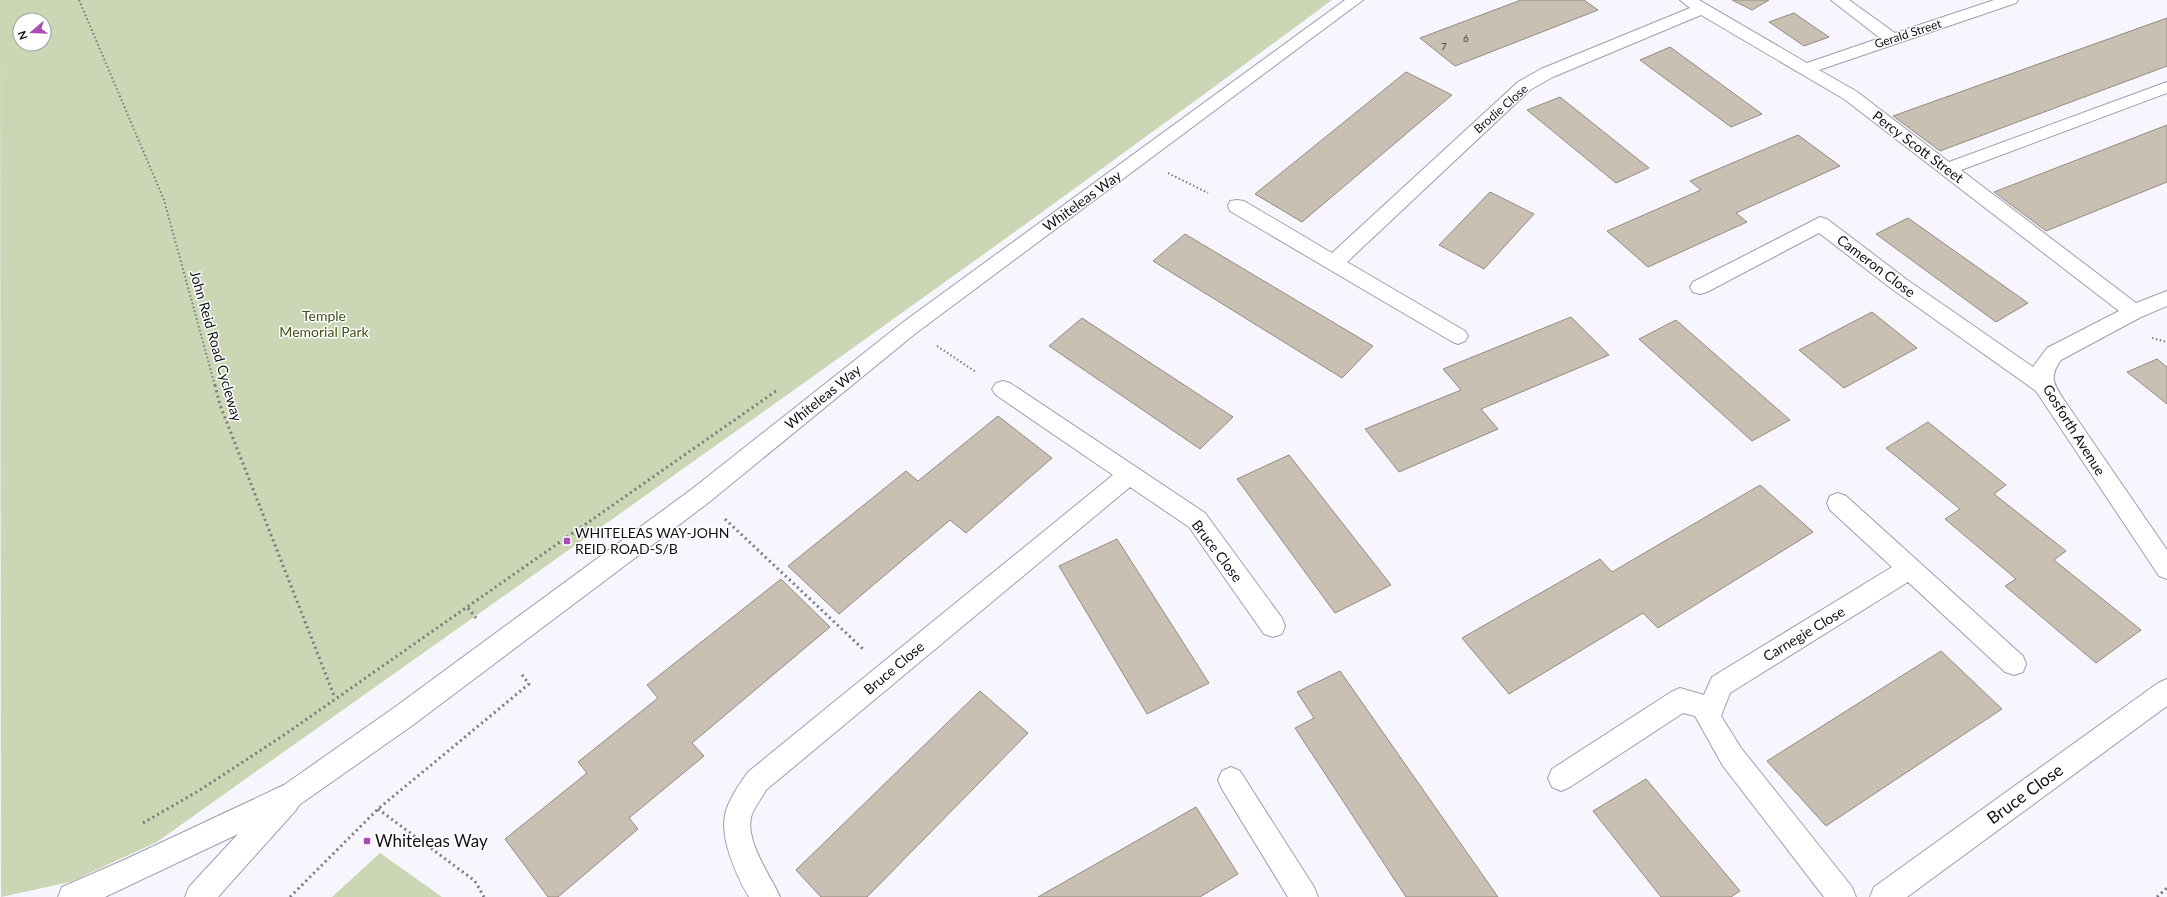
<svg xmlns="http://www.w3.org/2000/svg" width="2167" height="897" font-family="Lato,sans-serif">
<rect width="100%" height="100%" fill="#f7f6ff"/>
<path fill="#cad6b4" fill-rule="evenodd" d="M 0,0 L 1332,0 C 945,287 550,562 157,842 L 70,882 L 1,897 ZM 20,20 L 44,20 L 44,44 L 20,44 Z
M 380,853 L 442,897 L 332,897 Z"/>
<path fill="#c9c0b3" stroke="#948b7f" d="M 1521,0 L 1584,0 L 1598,10 L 1455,66 L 1420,38 Z
M 1732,0 L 1769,0 L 1752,10 Z
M 1794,13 L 1829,37 L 1804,46 L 1769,22 Z
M 2167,18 L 2167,66 L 1940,151 L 1893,116 Z
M 1670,47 L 1762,114 L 1731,127 L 1640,60 Z
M 1406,72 L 1452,95 L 1302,222 L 1255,194 Z
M 1560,97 L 1649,168 L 1616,183 L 1527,110 Z
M 2167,125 L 2167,182 L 2046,231 L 1994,192 Z
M 1798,135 L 1840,166 L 1736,213 L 1747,222 L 1648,267 L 1607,231 L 1701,190 L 1690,181 Z
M 1490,192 L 1534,214 L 1484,269 L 1439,245 Z
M 1908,218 L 2028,303 L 1996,322 L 1876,234 Z
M 1185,234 L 1373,346 L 1342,378 L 1153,261 Z
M 1872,312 L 1917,348 L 1844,388 L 1799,350 Z
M 1571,317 L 1609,355 L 1481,409 L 1498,429 L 1399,472 L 1365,429 L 1461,390 L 1443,369 Z
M 1082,318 L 1233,417 L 1200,449 L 1049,346 Z
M 1676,320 L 1790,420 L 1752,441 L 1639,339 Z
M 2157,359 L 2167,367 L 2167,404 L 2127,372 Z
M 998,416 L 1052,458 L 966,533 L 950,520 L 839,614 L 788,566 L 906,471 L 918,481 Z
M 1928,422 L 2006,485 L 1994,494 L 2066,551 L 2054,560 L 2141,630 L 2096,663 L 2005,586 L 2016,579 L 1945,519 L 1960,509 L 1886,448 Z
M 1289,455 L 1391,585 L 1335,613 L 1237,479 Z
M 1760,485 L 1813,532 L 1658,628 L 1643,613 L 1509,694 L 1462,638 L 1600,559 L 1612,572 Z
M 1117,539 L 1209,683 L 1147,714 L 1059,566 Z
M 781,579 L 830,627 L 692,743 L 704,756 L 629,818 L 638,829 L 558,897 L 548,897 L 505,839 L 587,773 L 578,762 L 658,698 L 647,685 Z
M 1941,651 L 2002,709 L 1826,826 L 1767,761 Z
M 1340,671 L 1498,897 L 1406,897 L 1295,728 L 1314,718 L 1297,692 Z
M 980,691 L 1028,733 L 867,897 L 821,897 L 796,870 Z
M 1646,779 L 1740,891 L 1731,897 L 1661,897 L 1593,811 Z
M 1196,807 L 1238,874 L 1200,897 L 1038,897 Z"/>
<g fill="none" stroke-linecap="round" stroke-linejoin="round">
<g stroke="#9f9eac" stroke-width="2">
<path id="minor" d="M 1680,0 L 1699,0 L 1807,63 L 1880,38 L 1831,0 L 1849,0 L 1895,33 L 1994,0 L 2018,0 L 2016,3 L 1819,70 L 1856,91 L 1949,162 L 2167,82 L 2167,93 L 1961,170 L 2136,303 L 2167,291 L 2167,306 L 2141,317 L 2061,360 C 2049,377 2053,383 2064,400 L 2167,550 L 2167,579 L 2159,576 L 2036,391 L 1892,289 L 1819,233 L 1707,292 L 1700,294 L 1693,292 L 1690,287 L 1693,282 L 1820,217 L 1827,219 L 1906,279 L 2033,367 L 2047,348 L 2119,311 L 1844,99 L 1701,15 L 1553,77 L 1530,90 L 1347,262 L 1465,331 L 1468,336 L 1465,341 L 1458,344 L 1451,341 L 1230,211 L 1228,206 L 1230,201 L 1237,200 L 1244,201 L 1332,253 L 1518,82 L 1541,69 L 1690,8 Z
M 1003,381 L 1010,383 L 1205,513 L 1282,618 L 1285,626 L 1282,634 L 1273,637 L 1264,634 L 1189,527 L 1130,487 L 766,790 C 762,798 755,806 752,814 C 743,839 771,876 780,897 L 749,897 C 737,877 720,839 725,815 C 728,800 739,785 748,772 L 1113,475 L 996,395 L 992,389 L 996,383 Z
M 1838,493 L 1846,496 L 2023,656 L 2026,664 L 2023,672 L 2014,675 L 2005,672 L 1908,582 L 1730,693 L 1721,716 L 1741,748 L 1852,887 L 1856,897 L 1824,897 L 1723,766 L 1695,716 L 1683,713 L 1570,787 L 1561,791 L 1552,787 L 1548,778 L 1552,769 L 1671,692 L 1680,688 L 1704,695 L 1712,677 L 1892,567 L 1830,510 L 1827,503 L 1830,496 Z
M 2167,679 L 2167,706 L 1907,897 L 1870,897 L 1874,887 L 2158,683 Z
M 1231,767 L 1240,771 L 1314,887 L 1318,897 L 1288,897 L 1222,789 L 1218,780 L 1222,771 Z"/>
</g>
<g stroke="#9f9eac" stroke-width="2">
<path id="major" d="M 1345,0 L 1363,0 L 916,333 L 708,503 L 413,725 L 299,805 L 296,810 L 218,897 L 185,897 L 189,887 L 238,834 L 105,897 L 58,897 L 62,887 L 124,860 L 284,785 L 395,707 L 692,489 L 902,323 Z"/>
</g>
<path stroke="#7a7980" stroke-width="2" stroke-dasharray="1.5 2.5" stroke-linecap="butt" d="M 79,0 L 164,200 L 215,386
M 1168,173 L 1208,193
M 2152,338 L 2167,342
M 937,346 L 976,372"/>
<path stroke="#7a7980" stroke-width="3" stroke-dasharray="2 3.5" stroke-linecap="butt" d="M 215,385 L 220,405 L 335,698
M 725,519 L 863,649
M 468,608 L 476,618
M 378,809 L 475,881 L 484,897
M 143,823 L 200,790 L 284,735 L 776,391
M 290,897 L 378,809 L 529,684 L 520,672
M 2157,897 L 2167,888"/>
<use href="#minor" fill="#fff" fill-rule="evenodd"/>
<use href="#major" fill="#fff" fill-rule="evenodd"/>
</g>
<g fill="#ab4bb4" stroke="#fff" stroke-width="1.5">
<rect x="563" y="537" width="8" height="8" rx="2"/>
<rect x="363" y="837" width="8" height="8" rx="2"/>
</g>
<g text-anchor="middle" stroke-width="3" stroke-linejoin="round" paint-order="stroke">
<g font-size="10" fill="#3e3c3c">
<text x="1466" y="42">6</text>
<text x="1444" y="50">7</text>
</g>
<g font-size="12" fill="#101015" stroke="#fff">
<text transform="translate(1908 34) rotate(-18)" y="4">Gerald Street</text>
<text transform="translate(1501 109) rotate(-41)" y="4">Brodie Close</text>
</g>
<g font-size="14" fill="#101015" stroke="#fff">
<text transform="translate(1918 147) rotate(37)" y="5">Percy Scott Street</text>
<text transform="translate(1082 201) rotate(-36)" y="5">Whiteleas Way</text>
<text transform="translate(1876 266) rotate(37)" y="5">Cameron Close</text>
<text transform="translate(216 346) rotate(74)" y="5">John Reid Road Cycleway</text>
<text transform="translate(823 397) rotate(-39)" y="5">Whiteleas Way</text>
<text transform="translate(2074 430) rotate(58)" y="5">Gosforth Avenue</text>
<text transform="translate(1217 551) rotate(53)" y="5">Bruce Close</text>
<text transform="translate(1804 634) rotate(-31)" y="5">Carnegie Close</text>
<text transform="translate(894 668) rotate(-40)" y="5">Bruce Close</text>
</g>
<g font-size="14" fill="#3e4f13" stroke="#fff">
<text x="324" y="321">Temple<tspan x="324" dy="16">Memorial Park</tspan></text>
</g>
<g font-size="14" fill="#101015" stroke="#fff" text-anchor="start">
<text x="575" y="538">WHITELEAS WAY-JOHN<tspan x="575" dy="16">REID ROAD-S/B</tspan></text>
</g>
<g font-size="17" fill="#101015" stroke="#fff">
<text transform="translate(2025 794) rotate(-36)" y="6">Bruce Close</text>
</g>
<g font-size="17" fill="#101015" stroke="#fff" text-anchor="start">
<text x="375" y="847">Whiteleas Way</text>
</g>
</g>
<g transform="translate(32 32) rotate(251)"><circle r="19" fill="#ffffff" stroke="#9f9fa1"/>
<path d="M0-3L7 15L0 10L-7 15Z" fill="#ab4bb4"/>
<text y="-6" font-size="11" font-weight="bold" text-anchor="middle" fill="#101015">N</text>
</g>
</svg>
